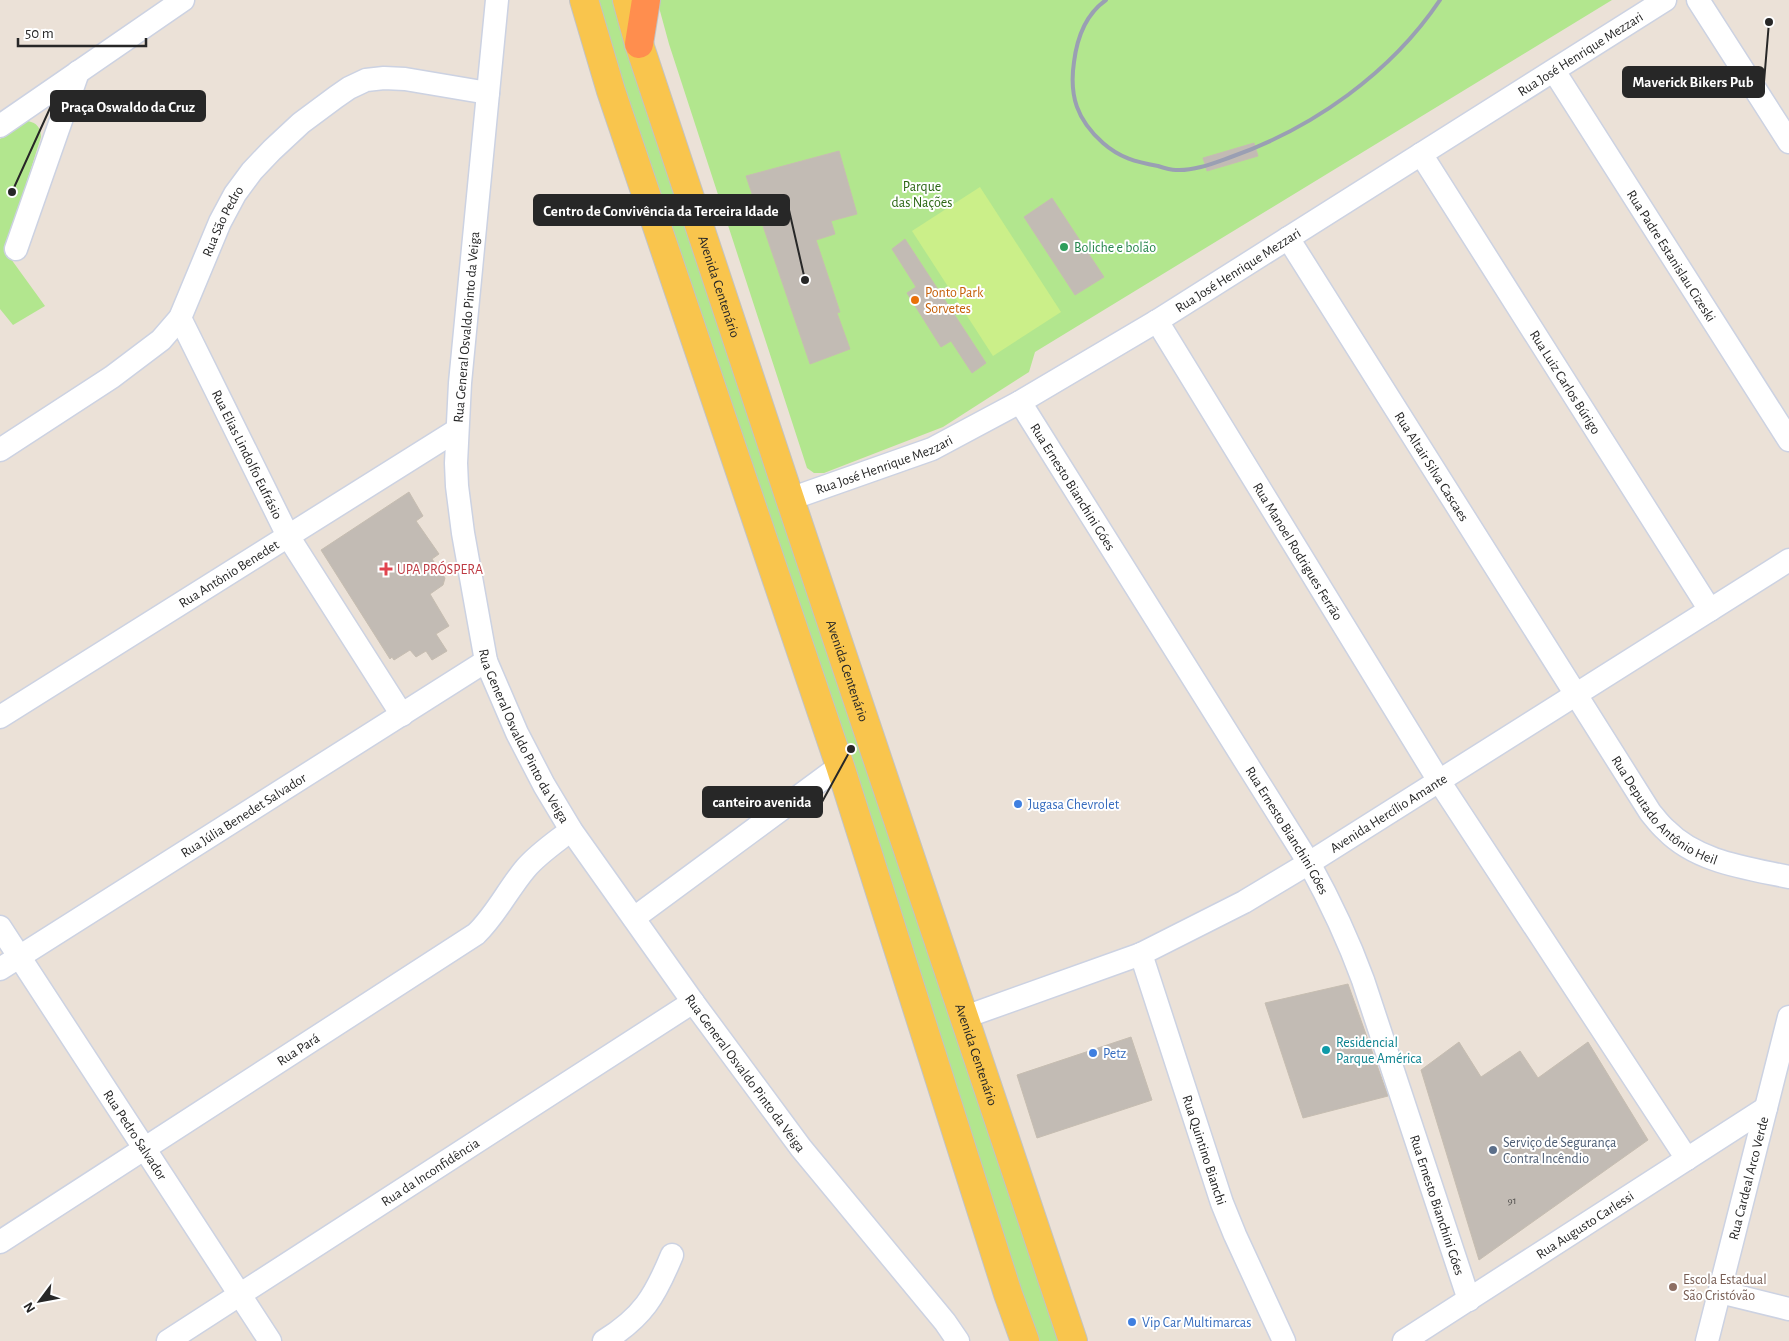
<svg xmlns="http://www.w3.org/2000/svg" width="1789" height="1341" font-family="'Alegreya Sans',sans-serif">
<rect width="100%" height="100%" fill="#ebe1d7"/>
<path fill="#b2e68e" d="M 588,0 L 616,0 L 1060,1341 L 1035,1341 Z
M 657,0 L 1612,0 L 1035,352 L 1029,372 L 943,427 L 824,473 L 814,473 L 807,468 L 669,44 Z
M 28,121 C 37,123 41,128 41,137 L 7,244 L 11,259 L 45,306 L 13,325 L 0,309 L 0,139 L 24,122 Z"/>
<path fill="#cbef89" d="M 980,187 L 1061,312 L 993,356 L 912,231 Z"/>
<path fill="#c2bbb4" stroke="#c6bdb1" d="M 1254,143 L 1258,156 L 1207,171 L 1203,158 Z
M 839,151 L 857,214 L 831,221 L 835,234 L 816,240 L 840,312 L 837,313 L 850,349 L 810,364 L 746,176 Z
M 1052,198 L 1104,277 L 1075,295 L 1024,217 Z
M 905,239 L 986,363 L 972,373 L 951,341 L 941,347 L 907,293 L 916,287 L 892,249 Z
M 409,492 L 423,516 L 416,521 L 439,554 L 432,559 L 445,578 L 443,585 L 430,594 L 449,626 L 436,634 L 447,651 L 432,660 L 426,651 L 416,657 L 410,650 L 394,660 L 392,657 L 390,659 L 321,550 Z
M 1348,984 L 1388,1096 L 1303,1118 L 1265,1003 Z
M 1131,1037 L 1152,1100 L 1037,1138 L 1017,1075 Z
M 1459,1042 L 1481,1077 L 1520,1051 L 1538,1078 L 1588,1042 L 1648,1140 L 1479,1260 L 1421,1070 Z"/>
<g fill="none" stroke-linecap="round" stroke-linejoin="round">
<g stroke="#ccd2e2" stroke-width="25">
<g id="minor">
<path id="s1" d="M 497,0 L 460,383 L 456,463 L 457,486 L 463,533 L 486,661 L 517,733 L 544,785 L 571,830 L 693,1002 L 801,1148 L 945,1322 L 958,1341"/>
<path d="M 1698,0 L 1789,142"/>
<path id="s2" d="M 1554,71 L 1789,440"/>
<path d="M 0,126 L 183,0"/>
<path id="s3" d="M 1421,154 L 1710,610"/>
<path id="s4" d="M 1288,238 L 1650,812 C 1655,818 1660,825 1666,830 C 1697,862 1747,868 1789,877"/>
<path d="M 16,249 L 78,72"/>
<path id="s5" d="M 180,318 L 288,536 L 402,715"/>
<path id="s6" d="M 1157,321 L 1439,781 L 1687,1159"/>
<path id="s7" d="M 1020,402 L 1309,863 C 1330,901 1348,939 1363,980 L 1469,1300"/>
<path id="s8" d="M 0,450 L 112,377 L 161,340 L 180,318 L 220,222 L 235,194 L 252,171 L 272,150 L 301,123 L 336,97 L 349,88 L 366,80 L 384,78 L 405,79 L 488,93"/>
<path id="s9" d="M 790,499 L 932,449 L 1020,402 L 1157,321 L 1665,0"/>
<path id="s10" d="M 0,717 L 457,430"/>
<path d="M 634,918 L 840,766"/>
<path id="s11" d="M 0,927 L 270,1341"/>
<path id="s12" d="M 1141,954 L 1222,1203 L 1235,1235 L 1284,1341"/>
<path id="s13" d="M 0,969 L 486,661"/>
<path id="s14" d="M 965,1017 L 1141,954 L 1244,902 L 1309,863 L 1789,560"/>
<path id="s15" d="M 0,1242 L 476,934 C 496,915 508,889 526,868 C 539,853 556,842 571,830"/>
<path d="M 1720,1292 L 1789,1309"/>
<path id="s16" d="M 168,1341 L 693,1002"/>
<path d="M 604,1341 C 643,1317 655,1296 672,1255"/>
<path id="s17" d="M 1404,1341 L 1766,1108"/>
<path id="s18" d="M 1707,1341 L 1789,1017"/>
</g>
</g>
<g stroke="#c3c3c3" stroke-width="30">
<g id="major">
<path d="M 584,0 L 611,91 L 840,766 L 1008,1294 L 1025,1341"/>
<path id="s19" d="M 627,0 L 639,44 L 790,499 L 1073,1341"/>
</g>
</g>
<g stroke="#c3c3c3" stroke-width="30">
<path id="highway" d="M 639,44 L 646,0"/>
</g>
<use href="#minor" stroke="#fff" stroke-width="22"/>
<use href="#major" stroke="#f9c54d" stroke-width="28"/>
<use href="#highway" stroke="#ff8e4e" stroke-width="28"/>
<path stroke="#9a9fb3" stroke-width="4" d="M 1106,0 C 1086,14 1077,38 1074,62 C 1069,96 1077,120 1103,143 C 1120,158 1136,162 1158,166 C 1164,168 1170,170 1176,170 C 1195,171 1214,163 1231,157 C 1313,128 1391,73 1440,0"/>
</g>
<circle fill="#2e9e5b" stroke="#fff" stroke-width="2" cx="1064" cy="247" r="5"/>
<circle fill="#e8710a" stroke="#fff" stroke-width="2" cx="915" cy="300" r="5"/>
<path fill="#e0444e" stroke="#fff" stroke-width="2" d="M383.5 561.5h5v5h5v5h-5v5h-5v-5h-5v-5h5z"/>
<g fill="#3f7fe0" stroke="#fff" stroke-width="2">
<circle cx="1018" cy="804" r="5"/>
<circle cx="1093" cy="1053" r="5"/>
<circle cx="1132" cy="1322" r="5"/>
</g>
<circle fill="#0f9aa8" stroke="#fff" stroke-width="2" cx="1326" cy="1050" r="5"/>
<circle fill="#5c6f8a" stroke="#fff" stroke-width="2" cx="1493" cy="1150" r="5"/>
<circle fill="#8d6e63" stroke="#fff" stroke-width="2" cx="1673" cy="1287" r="5"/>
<g text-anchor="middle" stroke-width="4" stroke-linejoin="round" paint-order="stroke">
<g font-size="11" fill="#4e4c4a">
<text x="1512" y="1204">91</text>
</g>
<g font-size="14" fill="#272727" stroke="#fff">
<text dy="5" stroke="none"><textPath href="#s9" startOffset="910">Rua José Henrique Mezzari</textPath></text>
<text dy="5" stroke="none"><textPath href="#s8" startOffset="330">Rua São Pedro</textPath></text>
<text dy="5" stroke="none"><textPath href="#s2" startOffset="219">Rua Padre Estanislau Cizeski</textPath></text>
<text dy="5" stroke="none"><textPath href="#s9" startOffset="505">Rua José Henrique Mezzari</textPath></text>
<text dy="5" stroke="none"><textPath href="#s19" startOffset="301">Avenida Centenário</textPath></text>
<text transform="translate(466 327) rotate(-85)" y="5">Rua General Osvaldo Pinto da Veiga</text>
<text dy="5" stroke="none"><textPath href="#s3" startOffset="270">Rua Luiz Carlos Búrigo</textPath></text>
<text dy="5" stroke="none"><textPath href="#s5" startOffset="152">Rua Elias Lindolfo Eufrásio</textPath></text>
<text dy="5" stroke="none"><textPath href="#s9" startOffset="100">Rua José Henrique Mezzari</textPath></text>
<text dy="5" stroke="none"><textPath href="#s4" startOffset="270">Rua Altair Silva Cascaes</textPath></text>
<text dy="5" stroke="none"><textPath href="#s7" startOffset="100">Rua Ernesto Bianchini Góes</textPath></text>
<text dy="5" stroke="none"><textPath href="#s6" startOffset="270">Rua Manoel Rodrigues Ferrão</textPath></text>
<text dy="5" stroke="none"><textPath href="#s10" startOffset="270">Rua Antônio Benedet</textPath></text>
<text dy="5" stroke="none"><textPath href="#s19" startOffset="706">Avenida Centenário</textPath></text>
<text dy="5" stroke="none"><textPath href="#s1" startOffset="749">Rua General Osvaldo Pinto da Veiga</textPath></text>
<text dy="5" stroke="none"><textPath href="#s4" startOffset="688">Rua Deputado Antônio Heil</textPath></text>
<text dy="5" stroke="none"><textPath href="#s14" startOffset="472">Avenida Hercílio Amante</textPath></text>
<text dy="5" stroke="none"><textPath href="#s13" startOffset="288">Rua Júlia Benedet Salvador</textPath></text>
<text dy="5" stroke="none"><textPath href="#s7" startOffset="505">Rua Ernesto Bianchini Góes</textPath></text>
<text dy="5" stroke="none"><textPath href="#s15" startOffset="355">Rua Pará</textPath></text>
<text dy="5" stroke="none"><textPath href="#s19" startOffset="1111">Avenida Centenário</textPath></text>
<text dy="5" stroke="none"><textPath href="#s1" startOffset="1154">Rua General Osvaldo Pinto da Veiga</textPath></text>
<text dy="5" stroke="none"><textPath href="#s11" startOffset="248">Rua Pedro Salvador</textPath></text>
<text dy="5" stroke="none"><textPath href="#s12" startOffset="206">Rua Quintino Bianchi</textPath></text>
<text dy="5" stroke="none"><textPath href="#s16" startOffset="312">Rua da Inconfidência</textPath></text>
<text dy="5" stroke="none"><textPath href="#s18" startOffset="168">Rua Cardeal Arco Verde</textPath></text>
<text dy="5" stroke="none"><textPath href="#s7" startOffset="910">Rua Ernesto Bianchini Góes</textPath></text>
<text dy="5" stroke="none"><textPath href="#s17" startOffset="215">Rua Augusto Carlessi</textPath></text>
</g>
<g font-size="14" fill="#2b6714" stroke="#fff">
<text x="922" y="191">Parque<tspan x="922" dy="16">das Nações</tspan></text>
</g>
<g font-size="14" fill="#27864d" stroke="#fff" text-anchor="start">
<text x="1074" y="252">Boliche e bolão</text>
</g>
<g font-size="14" fill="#c56008" stroke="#fff" text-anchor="start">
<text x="925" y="297">Ponto Park<tspan x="925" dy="16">Sorvetes</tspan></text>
</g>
<g font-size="14" fill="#be3a42" stroke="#fff" text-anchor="start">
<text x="397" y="574">UPA PRÓSPERA</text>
</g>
<g font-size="14" fill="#366cbe" stroke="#fff" text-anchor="start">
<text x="1028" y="809">Jugasa Chevrolet</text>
<text x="1103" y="1058">Petz</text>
<text x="1142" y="1327">Vip Car Multimarcas</text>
</g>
<g font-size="14" fill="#0d838f" stroke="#fff" text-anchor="start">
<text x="1336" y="1047">Residencial<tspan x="1336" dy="16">Parque América</tspan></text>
</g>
<g font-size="14" fill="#4e5e75" stroke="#fff" text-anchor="start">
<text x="1503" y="1147">Serviço de Segurança<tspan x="1503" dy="16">Contra Incêndio</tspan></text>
</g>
<g font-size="14" fill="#785e54" stroke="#fff" text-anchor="start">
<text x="1683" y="1284">Escola Estadual<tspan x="1683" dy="16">São Cristóvão</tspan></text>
</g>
</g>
<path fill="none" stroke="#272727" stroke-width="2" d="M1769 22L1764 82M12 192L51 106M805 280L789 210M851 749L822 802"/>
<g fill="#272727" stroke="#fff" stroke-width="2">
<circle cx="1769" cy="22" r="5"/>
<circle cx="12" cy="192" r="5"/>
<circle cx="805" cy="280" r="5"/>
<circle cx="851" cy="749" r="5"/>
</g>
<g fill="#272727" stroke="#272727" stroke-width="2">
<rect x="1623" y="67" width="141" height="30" rx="5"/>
<rect x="51" y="91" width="154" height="30" rx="5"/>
<rect x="534" y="195" width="255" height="30" rx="5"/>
<rect x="703" y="787" width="119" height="30" rx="5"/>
</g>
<g font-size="15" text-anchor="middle" font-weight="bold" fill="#fff">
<text x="1693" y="87">Maverick Bikers Pub</text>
<text x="128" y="112">Praça Oswaldo da Cruz</text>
<text x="661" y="216">Centro de Convivência da Terceira Idade</text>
<text x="762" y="807">canteiro avenida</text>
</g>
<g transform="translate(40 1301) rotate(238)" stroke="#ffffff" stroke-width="4" paint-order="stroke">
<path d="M0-4L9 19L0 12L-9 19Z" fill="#272727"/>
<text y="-8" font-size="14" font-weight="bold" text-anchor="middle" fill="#272727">N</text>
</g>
<path d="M18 38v8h128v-8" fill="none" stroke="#272727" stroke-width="2.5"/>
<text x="25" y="38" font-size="15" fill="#272727" stroke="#ffffff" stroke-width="4" paint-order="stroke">50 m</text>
</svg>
